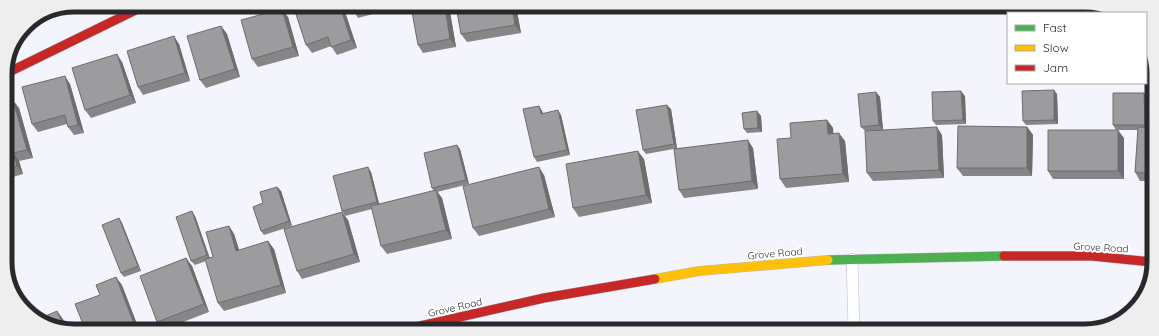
<svg xmlns="http://www.w3.org/2000/svg" width="1159" height="336" font-family="Quicksand,sans-serif">
<rect width="100%" height="100%" fill="#f4f5fc"/>
<g fill="none" stroke-linecap="round" stroke-linejoin="round">
<g stroke="#bbbcc1" stroke-width="12">
<path id="lane" d="M 852,259 L 854,330"/>
</g>
<g stroke="#bbbcc1" stroke-width="10">
<path id="fast" d="M 828,260 L 1004,256"/>
</g>
<g stroke="#bbbcc1" stroke-width="10">
<path id="slow" d="M 655,279 L 699,271 L 828,260"/>
</g>
<g stroke="#bbbcc1" stroke-width="10">
<path id="jam" d="M 5,74 L 146,5
M 1004,256 L 1092,256 L 1152,262
M 407,329 L 544,298 L 655,279"/>
</g>
<use href="#lane" stroke="#fdfeff" stroke-width="11"/>
<use href="#fast" stroke="#4caf50" stroke-width="9"/>
<use href="#slow" stroke="#ffc107" stroke-width="9"/>
<use href="#jam" stroke="#c62828" stroke-width="9"/>
</g>
<path fill="#868587" d="M 343,6 L 357,48 L 337,55 L 331,46 L 312,53 L 306,45 Z
M 351,6 L 403,6 L 358,18 L 353,10 Z
M 411,6 L 449,6 L 456,47 L 423,53 L 418,45 Z
M 456,6 L 516,6 L 521,33 L 467,42 L 461,34 Z
M 1019,7 L 1059,7 L 1051,13 L 1023,13 Z
M 288,17 L 299,56 L 258,67 L 252,59 Z
M 221,26 L 227,34 L 240,77 L 206,88 L 200,80 Z
M 179,44 L 190,81 L 143,95 L 138,87 Z
M 122,62 L 136,103 L 91,118 L 85,110 Z
M 70,84 L 84,133 L 74,135 L 68,127 L 67,124 L 38,132 L 32,124 Z
M 876,92 L 880,97 L 883,130 L 942,135 L 944,178 L 873,181 L 867,173 L 865,131 L 861,127 Z
M 1057,94 L 1058,124 L 1026,125 L 1023,121 Z
M 965,96 L 966,124 L 936,125 L 933,121 Z
M 1148,97 L 1148,127 L 1152,128 L 1152,181 L 1140,181 L 1135,172 L 1138,130 L 1116,130 L 1113,125 Z
M 5,102 L 19,108 L 33,158 L 19,161 L 23,174 L 6,179 Z
M 539,106 L 542,111 L 543,113 L 561,115 L 570,155 L 537,162 L 534,157 Z
M 671,109 L 677,148 L 753,148 L 758,189 L 684,198 L 679,190 L 674,149 L 646,154 L 643,150 Z
M 757,111 L 761,116 L 762,132 L 747,133 L 744,129 Z
M 827,120 L 833,128 L 833,134 L 845,141 L 849,182 L 786,188 L 780,179 L 791,138 Z
M 1027,127 L 1033,135 L 1032,176 L 963,176 L 957,168 Z
M 1124,138 L 1124,179 L 1053,179 L 1048,171 Z
M 460,149 L 469,184 L 437,192 L 442,198 L 452,239 L 387,254 L 381,246 L 372,209 L 345,216 L 342,211 L 371,172 L 379,204 L 434,191 L 432,188 Z
M 644,159 L 652,203 L 579,217 L 573,208 Z
M 544,175 L 555,217 L 479,236 L 473,228 Z
M 277,187 L 281,191 L 292,226 L 264,235 L 261,231 L 263,203 Z
M 195,216 L 210,258 L 213,257 L 229,226 L 234,234 L 239,250 L 274,249 L 286,293 L 224,311 L 218,303 L 206,261 L 195,265 L 191,261 Z
M 119,218 L 122,223 L 141,271 L 124,277 L 121,273 Z
M 348,220 L 360,262 L 302,279 L 297,271 Z
M 186,258 L 192,266 L 209,312 L 165,329 L 162,329 L 157,322 Z"/>
<path fill="#6d6c6e" d="M 340,6 L 343,6 L 357,48 L 351,40 Z
M 445,6 L 449,6 L 456,47 L 450,39 Z
M 512,6 L 516,6 L 521,33 L 515,25 Z
M 282,9 L 288,17 L 299,56 L 293,47 Z
M 221,26 L 227,34 L 240,77 L 235,69 Z
M 174,36 L 179,44 L 190,81 L 185,73 Z
M 117,54 L 122,62 L 136,103 L 130,95 Z
M 65,76 L 70,84 L 84,133 L 78,125 Z
M 1054,90 L 1057,94 L 1058,124 L 1054,120 Z
M 961,91 L 965,96 L 966,124 L 963,120 Z
M 876,92 L 880,97 L 883,130 L 879,125 Z
M 1144,93 L 1148,97 L 1148,130 L 1145,125 Z
M 13,100 L 19,108 L 33,158 L 27,150 Z
M 667,105 L 671,109 L 677,149 L 674,144 Z
M 539,106 L 542,111 L 544,118 L 541,114 Z
M 558,110 L 561,115 L 570,155 L 567,150 Z
M 757,111 L 761,116 L 762,132 L 758,128 Z
M 827,120 L 833,128 L 834,142 L 828,134 Z
M 937,127 L 942,135 L 944,178 L 939,170 Z
M 1027,127 L 1033,135 L 1032,176 L 1027,168 Z
M 1118,130 L 1124,138 L 1124,179 L 1118,171 Z
M 839,133 L 845,141 L 849,182 L 843,174 Z
M 748,140 L 753,148 L 758,189 L 752,181 Z
M 457,145 L 460,149 L 469,184 L 466,180 Z
M 638,151 L 644,159 L 652,203 L 646,195 Z
M 13,153 L 19,161 L 23,174 L 17,166 Z
M 368,167 L 371,172 L 380,207 L 377,202 Z
M 539,167 L 544,175 L 555,217 L 549,209 Z
M 277,187 L 281,191 L 292,226 L 289,221 Z
M 436,190 L 442,198 L 452,239 L 446,230 Z
M 192,211 L 195,216 L 210,260 L 207,255 Z
M 342,212 L 348,220 L 360,262 L 354,254 Z
M 119,218 L 122,223 L 141,271 L 138,266 Z
M 229,226 L 234,234 L 242,259 L 236,251 Z
M 268,241 L 274,249 L 286,293 L 281,285 Z
M 186,258 L 192,266 L 209,312 L 204,304 Z
M 116,277 L 122,285 L 139,329 L 136,329 Z
M 57,311 L 63,319 L 67,329 L 65,329 Z
M 988,325 L 992,331 L 988,331 Z
M 1089,326 L 1092,330 L 1089,331 Z"/>
<path fill="#9c9b9d" stroke="#6d6c6e" d="M 293,5 L 340,6 L 351,40 L 331,47 L 328,37 L 306,45 Z
M 351,6 L 367,6 L 353,10 Z
M 411,6 L 445,6 L 450,39 L 418,45 Z
M 456,6 L 512,6 L 515,25 L 461,34 Z
M 1019,7 L 1042,7 L 1034,13 L 1023,13 Z
M 282,9 L 293,47 L 252,59 L 241,20 Z
M 221,26 L 235,69 L 200,80 L 187,36 Z
M 174,36 L 185,73 L 138,87 L 127,51 Z
M 117,54 L 130,95 L 85,110 L 72,68 Z
M 65,76 L 78,125 L 68,127 L 65,115 L 32,124 L 22,87 Z
M 1054,90 L 1054,120 L 1023,121 L 1022,91 Z
M 961,91 L 963,120 L 933,121 L 932,92 Z
M 876,92 L 879,125 L 861,127 L 858,94 Z
M 1113,93 L 1144,93 L 1145,125 L 1113,125 Z
M 13,100 L 27,150 L 13,153 L 17,166 L 6,170 L 5,102 Z
M 667,105 L 674,144 L 643,150 L 636,110 Z
M 539,106 L 541,114 L 558,110 L 567,150 L 534,157 L 523,109 Z
M 757,111 L 758,128 L 744,129 L 742,113 Z
M 827,120 L 828,134 L 839,133 L 843,174 L 780,179 L 777,139 L 791,138 L 790,123 Z
M 958,126 L 1027,127 L 1027,168 L 957,168 Z
M 937,127 L 939,170 L 867,173 L 865,131 Z
M 1138,127 L 1152,128 L 1152,174 L 1135,172 Z
M 1048,130 L 1118,130 L 1118,171 L 1048,171 Z
M 748,140 L 752,181 L 679,190 L 674,149 Z
M 457,145 L 466,180 L 432,188 L 424,153 Z
M 638,151 L 646,195 L 573,208 L 566,164 Z
M 368,167 L 377,202 L 342,211 L 333,176 Z
M 539,167 L 549,209 L 473,228 L 463,186 Z
M 277,187 L 289,221 L 261,231 L 253,207 L 263,203 L 260,192 Z
M 436,190 L 446,230 L 381,246 L 371,206 Z
M 192,211 L 207,255 L 191,261 L 176,217 Z
M 342,212 L 354,254 L 297,271 L 284,229 Z
M 119,218 L 138,266 L 121,273 L 102,225 Z
M 229,226 L 236,251 L 268,241 L 281,285 L 218,303 L 205,259 L 213,257 L 206,232 Z
M 186,258 L 204,304 L 157,322 L 140,276 Z
M 116,277 L 136,329 L 85,329 L 75,304 L 100,295 L 96,285 Z
M 57,311 L 65,329 L 57,329 L 39,319 Z
M 988,325 L 988,331 L 928,331 L 928,327 Z
M 1026,325 L 1089,326 L 1089,331 L 1026,331 Z
M 836,326 L 837,330 L 794,330 L 794,329 Z"/>
<g text-anchor="middle" stroke-width="4" stroke-linejoin="round" paint-order="stroke">
<g font-size="10" fill="#28292d" stroke="#fff">
<text transform="translate(1101 247) rotate(3)" y="4">Grove Road</text>
<text transform="translate(775 253) rotate(-5)" y="4">Grove Road</text>
<text transform="translate(455 307) rotate(-13)" y="4">Grove Road</text>
</g>
</g>
<path d="M0 0H1159V336H0ZM74 12H1085A62 62 0 0 1 1147 74V262A62 62 0 0 1 1085 324H74A62 62 0 0 1 12 262V74A62 62 0 0 1 74 12Z" fill="#eee" fill-rule="evenodd"/>
<path fill="none" stroke="#28292d" stroke-width="5" d="M74 12H1085A62 62 0 0 1 1147 74V262A62 62 0 0 1 1085 324H74A62 62 0 0 1 12 262V74A62 62 0 0 1 74 12Z"/>
<rect x="1007" y="12" width="140" height="72" fill="#ffffff" stroke="#a9a9ab"/>
<rect x="1015" y="25" width="20" height="6" fill="#4caf50" stroke="#a9a9ab"/>
<text x="1043" y="32" font-size="12" fill="#28292d">Fast</text>
<rect x="1015" y="45" width="20" height="6" fill="#ffc107" stroke="#a9a9ab"/>
<text x="1043" y="52" font-size="12" fill="#28292d">Slow</text>
<rect x="1015" y="65" width="20" height="6" fill="#c62828" stroke="#a9a9ab"/>
<text x="1043" y="72" font-size="12" fill="#28292d">Jam</text>
</svg>
